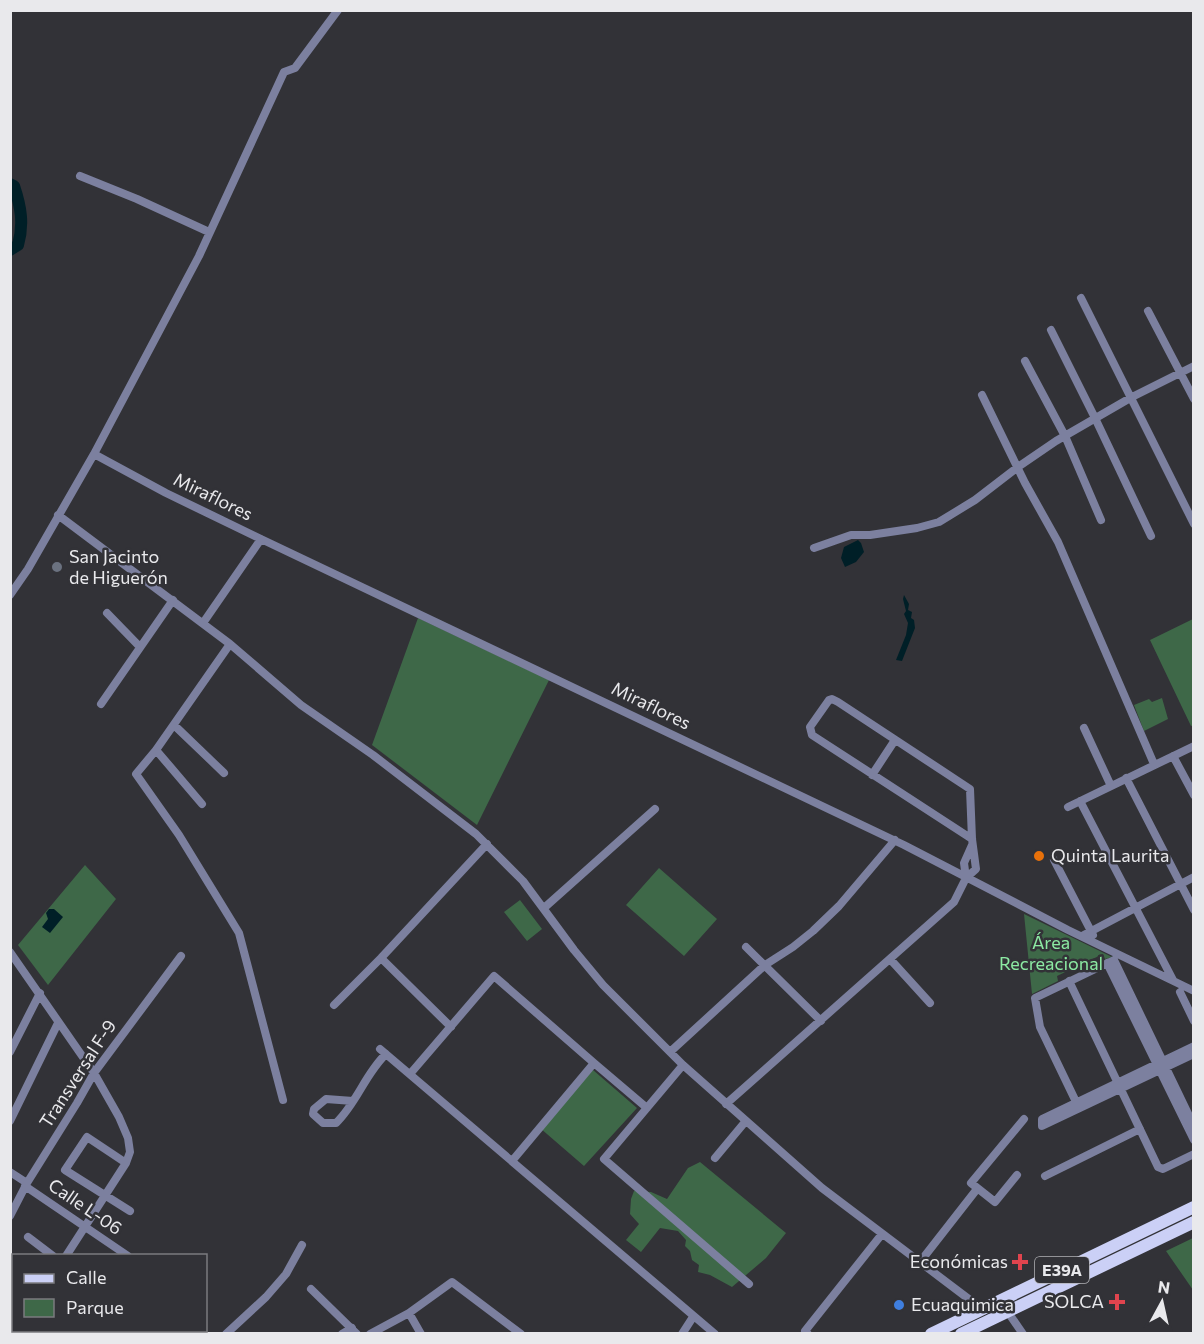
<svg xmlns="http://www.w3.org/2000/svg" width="1204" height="1344" font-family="Commissioner,sans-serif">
<rect width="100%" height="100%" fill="#323237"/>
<path fill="#3e6848" d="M 418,618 L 549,680 L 477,825 L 372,745 Z
M 1193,619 L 1194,725 L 1191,726 L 1150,640 Z
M 1162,698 L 1168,719 L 1144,731 L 1134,705 L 1149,699 L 1152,702 Z
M 85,865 L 116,899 L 48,985 L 18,945 Z
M 659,868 L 717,919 L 684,956 L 626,905 Z
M 520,900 L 542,929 L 527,941 L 504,912 Z
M 1024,914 L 1112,957 L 1105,959 L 1103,954 L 1057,976 L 1058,981 L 1032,994 Z
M 593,1070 L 637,1108 L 584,1166 L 540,1128 Z
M 700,1162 L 786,1233 L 766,1258 L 732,1287 L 710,1275 L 698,1272 L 699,1265 L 692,1260 L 690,1251 L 685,1246 L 686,1240 L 678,1231 L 660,1228 L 641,1252 L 626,1240 L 639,1224 L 630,1214 L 631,1199 L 634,1191 L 651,1192 L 667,1199 L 688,1168 Z
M 1193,1238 L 1193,1290 L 1166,1251 Z"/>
<path fill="#001f27" d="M 858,540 L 861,543 L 864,552 L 856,562 L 845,567 L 841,558 L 844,547 Z
M 904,595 L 909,604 L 908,610 L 912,612 L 911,618 L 914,620 L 915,628 L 902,661 L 896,660 L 906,635 L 908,623 L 904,614 L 906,611 L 903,599 Z
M 49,909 L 54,909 L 63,917 L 50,933 L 42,927 L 48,919 L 46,913 Z"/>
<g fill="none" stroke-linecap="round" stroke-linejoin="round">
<path stroke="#001f27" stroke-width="12" d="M 10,184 L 14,186 C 21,207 24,224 18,245 L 10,250"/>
<path stroke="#7c809f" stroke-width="8" d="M 80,176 L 137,199 L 209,232
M 1081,298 L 1194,524
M 1148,311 L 1194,399
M 1051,330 L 1095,418 L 1151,536
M 1025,361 L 1065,436 L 1101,520
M 982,395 L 1025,483 L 1058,542 L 1154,764
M 94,454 L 166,493 L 261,539 L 904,845 L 1068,930 L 1194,991
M 58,515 L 230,644 L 301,705 L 373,755 L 476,834 L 523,881 L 574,950 L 603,985 L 683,1065 L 822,1188 L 982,1309
M 814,548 L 851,535 L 870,535 L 917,528 L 939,522 L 975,500 L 1018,467 L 1056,441 L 1132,397 L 1194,366
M 10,595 L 28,569 L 94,454 L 199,256 L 284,72 L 295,68 L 338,10
M 107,613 L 140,647
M 203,623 L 261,539
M 230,644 L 156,750 L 136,774 L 179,835 L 239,933 L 283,1100
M 101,704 L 173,600
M 174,725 L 224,773
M 1084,728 L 1111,786
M 156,750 L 202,804
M 1173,756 L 1194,795
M 872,775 L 895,740
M 1126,778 L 1194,910
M 1080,801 L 1173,980
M 1068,807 L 1194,746
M 1054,860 L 1093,935
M 966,878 L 964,863 L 972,845
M 544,908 L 655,809
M 1082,936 L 1194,877
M 746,947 L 821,1021
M 10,952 L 94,1073 L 119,1117 L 128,1138 L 130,1152 L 126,1163 L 66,1256
M 381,958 L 451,1027
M 890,959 L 930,1003
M 1107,963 L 1194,1140
M 1069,981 L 1158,1167 L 1163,1169 L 1194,1154
M 1180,992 L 1194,1021
M 334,1005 L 381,958 L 487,844
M 1194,1046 L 1042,1119 L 1042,1126 L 1194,1054
M 380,1049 L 715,1334
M 10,1052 L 40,993
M 670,1052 L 765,965 L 793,947 L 813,931 L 839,906 L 895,840
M 683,1065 L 604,1159 L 749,1284
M 410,1074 L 494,976 L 594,1063
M 353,1101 L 326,1099 L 314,1109 L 313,1114 L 323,1123 L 336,1123 C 357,1103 365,1074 386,1054
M 726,1104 L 954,902 L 966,878 L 976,869 L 972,839 L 970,789 L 838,702 L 832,699 L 829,700 L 810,727 L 812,735 L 972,839
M 1079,1108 L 1040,1027 L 1035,998 L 1114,960 L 1194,1126
M 10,1121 L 58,1023
M 715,1158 L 745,1122
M 512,1161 L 594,1063 L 647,1108
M 126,1163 L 87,1137 L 65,1170 L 130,1211
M 10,1172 L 27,1183
M 1017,1175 L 995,1202 L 971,1183 L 1024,1119
M 1045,1176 L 1140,1129
M 25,1186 L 128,1256
M 10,1216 L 27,1183 L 77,1103 L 94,1073 L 181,956
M 28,1237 L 53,1256
M 920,1262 L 977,1189
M 10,1271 L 14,1273
M 311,1289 L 357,1334
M 1005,1308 L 1023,1334
M 409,1313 L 421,1334
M 10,1321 L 14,1324
M 20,1330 L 24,1334
M 105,1334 L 109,1330
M 150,1334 L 153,1330
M 226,1334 L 266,1297 L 286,1274 L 302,1245
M 342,1334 L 352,1328
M 370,1334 L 409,1313 L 452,1282 L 521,1334
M 682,1334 L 693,1317
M 808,1334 L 805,1331 L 882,1234"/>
<path stroke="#cbd0f6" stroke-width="12" d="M 931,1334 L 1194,1207
M 961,1334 L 1194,1222"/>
</g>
<circle fill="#6b7280" stroke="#323237" stroke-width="2" cx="57" cy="567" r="6"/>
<circle fill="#e8710a" stroke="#323237" stroke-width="2" cx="1039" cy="856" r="6"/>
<g fill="#e0444e" stroke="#323237" stroke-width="2">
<path d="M1017 1253h6v6h6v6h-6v6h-6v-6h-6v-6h6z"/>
<path d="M1114 1293h6v6h6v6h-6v6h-6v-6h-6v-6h6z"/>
</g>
<circle fill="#3f7fe0" stroke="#323237" stroke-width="2" cx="899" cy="1305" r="6"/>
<g text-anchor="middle" stroke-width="5" stroke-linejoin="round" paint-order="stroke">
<rect fill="#323237" stroke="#b2b2b6" stroke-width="1.5" x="1035" y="1257" width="54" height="26" rx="4.5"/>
<g font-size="16" font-weight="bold" fill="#e9e9ec">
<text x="1062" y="1276">E39A</text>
</g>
<g font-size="18" fill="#e9e9ec" stroke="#323237">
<text transform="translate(213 497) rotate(26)" y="6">Miraflores</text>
<text transform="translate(651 706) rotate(26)" y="6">Miraflores</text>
<text transform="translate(78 1074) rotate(-57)" y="6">Transversal F-9</text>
<text transform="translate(85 1207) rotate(34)" y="6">Calle L-06</text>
</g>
<g font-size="18" fill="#e9e9ec" stroke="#323237" text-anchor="start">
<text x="69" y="563">San Jacinto<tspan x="69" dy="21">de Higuerón</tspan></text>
<text x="1051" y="862">Quinta Laurita</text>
<text x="1008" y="1268" text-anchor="end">Económicas</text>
<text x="1104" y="1308" text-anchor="end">SOLCA</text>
<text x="911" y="1311">Ecuaquimica</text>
</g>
<g font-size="18" fill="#8ceaa3" stroke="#323237">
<text x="1051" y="949">Área<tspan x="1051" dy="21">Recreacional</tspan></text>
</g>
</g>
<rect width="1204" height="1344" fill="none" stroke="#e9e9ec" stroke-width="24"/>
<rect x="12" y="1254" width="195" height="78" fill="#323237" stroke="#7b7b7f" stroke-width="1.5"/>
<rect x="24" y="1274" width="30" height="9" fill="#cbd0f6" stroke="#7b7b7f" stroke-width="1.5"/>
<text x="66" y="1284" font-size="18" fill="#e9e9ec">Calle</text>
<rect x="24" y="1299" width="30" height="18" fill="#3e6848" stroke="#7b7b7f" stroke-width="1.5"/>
<text x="66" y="1314" font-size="18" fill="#e9e9ec">Parque</text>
<g transform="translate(1162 1302) rotate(8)" stroke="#323237" stroke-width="4.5" paint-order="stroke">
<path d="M0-4.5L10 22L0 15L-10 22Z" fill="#e9e9ec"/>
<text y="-9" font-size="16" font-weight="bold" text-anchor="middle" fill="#e9e9ec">N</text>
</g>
</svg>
